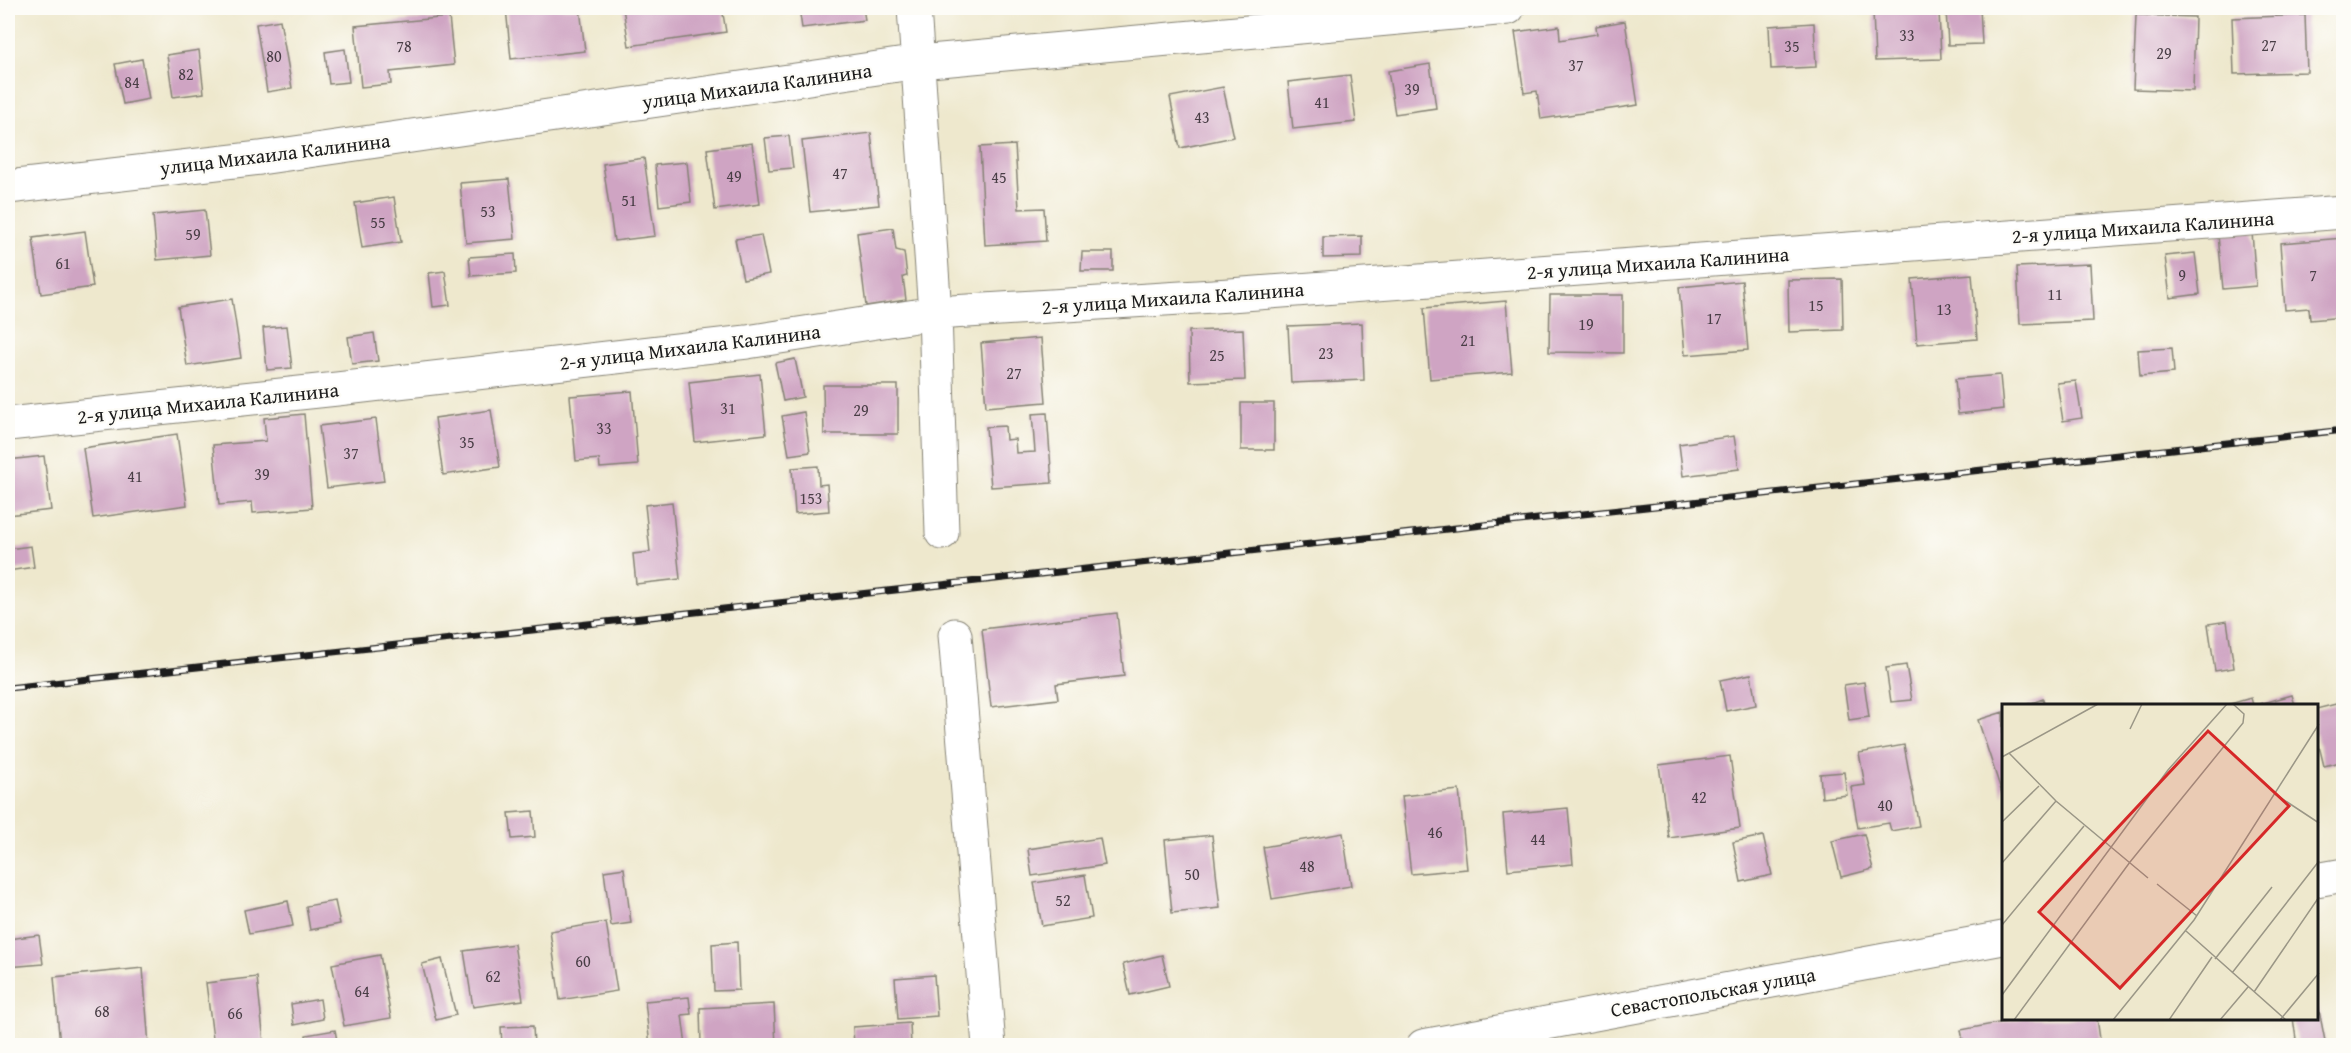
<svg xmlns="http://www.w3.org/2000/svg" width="2351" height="1053" font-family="'Gentium Book Plus',serif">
<rect width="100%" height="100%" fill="#fdfcf7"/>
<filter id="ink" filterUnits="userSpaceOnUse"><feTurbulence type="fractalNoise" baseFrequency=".0167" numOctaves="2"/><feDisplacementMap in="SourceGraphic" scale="12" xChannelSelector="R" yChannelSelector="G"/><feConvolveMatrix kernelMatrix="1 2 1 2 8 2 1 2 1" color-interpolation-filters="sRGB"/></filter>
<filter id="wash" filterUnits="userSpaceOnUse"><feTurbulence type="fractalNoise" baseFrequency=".008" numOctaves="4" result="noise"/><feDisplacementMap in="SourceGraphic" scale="24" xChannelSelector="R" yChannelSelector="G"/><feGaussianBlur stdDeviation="1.35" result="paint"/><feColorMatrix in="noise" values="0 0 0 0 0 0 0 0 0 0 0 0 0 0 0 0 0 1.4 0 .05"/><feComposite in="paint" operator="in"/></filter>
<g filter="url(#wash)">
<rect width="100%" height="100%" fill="#eee8cd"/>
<g id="blocks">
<path fill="#cfa4c3" d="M 506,8 L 580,8 L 585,51 L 511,59 Z
M 623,8 L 722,8 L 726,32 L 629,46 Z
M 799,8 L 863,8 L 865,20 L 802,28 Z
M 1980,8 L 1982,44 L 1948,45 L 1946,9 Z
M 1939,10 L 1941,59 L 1875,61 L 1873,11 Z
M 2136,15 L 2195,17 L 2193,91 L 2133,89 Z
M 2305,15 L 2307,72 L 2234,74 L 2232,18 Z
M 449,17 L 454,65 L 390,72 L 391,84 L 361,87 L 355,26 Z
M 280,20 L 292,88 L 267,92 L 256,24 Z
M 1625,21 L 1638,105 L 1541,119 L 1537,91 L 1524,93 L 1515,32 L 1559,26 L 1560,40 L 1597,34 L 1596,26 Z
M 1814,23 L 1816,67 L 1771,69 L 1769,26 Z
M 345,49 L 349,82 L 329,84 L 325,52 Z
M 199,50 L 204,93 L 173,97 L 167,55 Z
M 142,59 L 149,99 L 123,104 L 115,64 Z
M 1430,64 L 1436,108 L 1395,114 L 1388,71 Z
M 1350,75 L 1356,122 L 1293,129 L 1288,82 Z
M 1223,87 L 1234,137 L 1180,148 L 1170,97 Z
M 871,133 L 879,205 L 810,212 L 802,141 Z
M 789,136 L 793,168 L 769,170 L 765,138 Z
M 752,143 L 760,204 L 715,210 L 707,149 Z
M 1015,145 L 1019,209 L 1044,208 L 1046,241 L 985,245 L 980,147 Z
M 644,158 L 655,236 L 614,241 L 603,164 Z
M 687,162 L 691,202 L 659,206 L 655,165 Z
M 509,179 L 515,239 L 466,243 L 460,183 Z
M 394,197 L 401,242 L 362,248 L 355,203 Z
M 205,210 L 210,255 L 157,260 L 153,215 Z
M 893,228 L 896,250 L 904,252 L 907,276 L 903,277 L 906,300 L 866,306 L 857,233 Z
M 85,231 L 93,287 L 41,294 L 33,238 Z
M 2252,232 L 2256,286 L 2223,289 L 2218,235 Z
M 761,235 L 769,274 L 743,279 L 735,239 Z
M 1362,236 L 1362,257 L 1323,258 L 1323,237 Z
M 2344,238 L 2344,317 L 2310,320 L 2309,308 L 2285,310 L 2280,243 Z
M 1082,252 L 1113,252 L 1113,271 L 1081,271 Z
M 2195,253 L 2200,294 L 2170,298 L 2165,256 Z
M 515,254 L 516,273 L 471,276 L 469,257 Z
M 2090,264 L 2093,321 L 2020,324 L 2017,267 Z
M 445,271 L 450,305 L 433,307 L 429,273 Z
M 1972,274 L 1977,339 L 1917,344 L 1912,279 Z
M 1842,279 L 1843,330 L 1789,332 L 1788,280 Z
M 1742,281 L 1748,350 L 1685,355 L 1679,287 Z
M 1550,295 L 1623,295 L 1623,353 L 1549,352 Z
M 232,299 L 241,358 L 187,366 L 178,307 Z
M 1506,301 L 1512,372 L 1430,379 L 1424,308 Z
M 1362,323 L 1364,380 L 1291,383 L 1288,326 Z
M 287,326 L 292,368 L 267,370 L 263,328 Z
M 1243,329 L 1245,380 L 1190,382 L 1189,331 Z
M 374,333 L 378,361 L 352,364 L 348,337 Z
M 1041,338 L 1046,402 L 986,407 L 981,343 Z
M 2172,348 L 2174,373 L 2140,376 L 2138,350 Z
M 795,359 L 803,397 L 783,401 L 775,363 Z
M 760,374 L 766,434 L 695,442 L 689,382 Z
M 2000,375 L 2003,409 L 1958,414 L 1955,379 Z
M 2076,381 L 2082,418 L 2063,421 L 2057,383 Z
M 823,385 L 898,385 L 898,434 L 824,434 Z
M 632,391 L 638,465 L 600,468 L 599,459 L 576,461 L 570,396 Z
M 1241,403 L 1274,403 L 1274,450 L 1241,450 Z
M 491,410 L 500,467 L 443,475 L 435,418 Z
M 804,412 L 810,452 L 789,455 L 782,416 Z
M 1047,413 L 1052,483 L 991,487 L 986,427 L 1005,426 L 1006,440 L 1015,439 L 1016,453 L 1035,452 L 1032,414 Z
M 304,414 L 312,508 L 253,513 L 252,502 L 219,505 L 213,445 L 266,441 L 264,418 Z
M 376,419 L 384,481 L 327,488 L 319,426 Z
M 177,434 L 187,505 L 93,518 L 83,448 Z
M 1734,436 L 1739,469 L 1683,476 L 1679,444 Z
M 44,456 L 51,510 L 8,515 L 8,460 Z
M 818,466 L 819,485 L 827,484 L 829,511 L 795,514 L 792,468 Z
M 672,502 L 680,579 L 636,584 L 633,554 L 650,552 L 645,505 Z
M 31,546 L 34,567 L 8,571 L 8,549 Z
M 1117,613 L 1124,676 L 1056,684 L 1058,699 L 991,707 L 982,629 Z
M 2227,621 L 2234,668 L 2215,671 L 2208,624 Z
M 1906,665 L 1912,700 L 1891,702 L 1886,668 Z
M 1751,674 L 1756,705 L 1726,711 L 1720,680 Z
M 1864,682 L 1869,717 L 1849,720 L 1844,685 Z
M 2292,695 L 2295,705 L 2260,705 L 2260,704 Z
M 2251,698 L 2253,705 L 2230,705 L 2230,704 Z
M 2043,699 L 2045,705 L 2026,705 Z
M 2344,702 L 2344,761 L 2324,766 L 2316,734 L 2316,709 Z
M 2003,712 L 2003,796 L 1978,720 Z
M 1904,745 L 1919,826 L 1891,831 L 1889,823 L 1858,828 L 1851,787 L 1865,785 L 1859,753 Z
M 1730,756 L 1740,828 L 1669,838 L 1659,765 Z
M 1844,772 L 1847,795 L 1822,798 L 1820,774 Z
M 1459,790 L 1467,869 L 1411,874 L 1402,796 Z
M 1568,808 L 1573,864 L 1508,870 L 1503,814 Z
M 533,811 L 535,837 L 512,839 L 509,813 Z
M 1343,833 L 1351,886 L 1272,899 L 1263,847 Z
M 1864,834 L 1873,869 L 1841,877 L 1832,841 Z
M 1212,835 L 1220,908 L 1172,913 L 1165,840 Z
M 1763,836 L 1772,875 L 1741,882 L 1733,842 Z
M 1100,838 L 1105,865 L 1032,876 L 1028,849 Z
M 624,868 L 631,923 L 611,926 L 604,871 Z
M 1085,875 L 1092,918 L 1042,926 L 1034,883 Z
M 288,901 L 293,926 L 249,934 L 244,910 Z
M 335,901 L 340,924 L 310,930 L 306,906 Z
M 606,922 L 617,991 L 560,1000 L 550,931 Z
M 39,935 L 43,964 L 8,967 L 8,939 Z
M 737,942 L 739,990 L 714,991 L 712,944 Z
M 514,944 L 523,1000 L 473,1007 L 464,951 Z
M 380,955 L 391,1018 L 344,1026 L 332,964 Z
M 1162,955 L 1169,986 L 1130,995 L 1123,964 Z
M 442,959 L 456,1015 L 436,1020 L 422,964 Z
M 143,968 L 149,1046 L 60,1046 L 54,977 Z
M 934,975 L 937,1016 L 898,1019 L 895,978 Z
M 257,977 L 264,1043 L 214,1046 L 206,983 Z
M 2316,995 L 2326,1046 L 2297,1046 L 2293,1018 L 2316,1018 Z
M 689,997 L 691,1014 L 682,1015 L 686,1046 L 650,1046 L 645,1001 Z
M 320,999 L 323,1019 L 294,1025 L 291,1004 Z
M 774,1004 L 776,1046 L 701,1045 L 700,1008 Z
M 2024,1018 L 2097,1018 L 2101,1046 L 1964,1046 L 1961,1030 Z
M 910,1023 L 911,1046 L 854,1046 L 853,1027 Z
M 533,1026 L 534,1046 L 502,1046 L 501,1027 Z
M 335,1030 L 338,1046 L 307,1046 L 306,1035 Z"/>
</g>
</g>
<g filter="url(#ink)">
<use href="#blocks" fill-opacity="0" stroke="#858274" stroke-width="1.5"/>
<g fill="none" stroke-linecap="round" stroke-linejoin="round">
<g stroke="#858274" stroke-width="35">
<path id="minor" d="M 914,8 L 935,313 L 942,533
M 8,187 L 260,158 L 919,62 L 1508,8
M 8,424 L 337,389 L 747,342 L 935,313 L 1230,295 L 2344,212
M 955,635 L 989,1046
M 2316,880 L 2344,875
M 1423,1046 L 2003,938"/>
</g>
<use href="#minor" stroke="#fff" stroke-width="33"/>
<g stroke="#1c1c1c" stroke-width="7">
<path id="rail" d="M 8,688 L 2344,430"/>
</g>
<use href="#rail" stroke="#fdfcf7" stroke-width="4.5" stroke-dasharray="14" stroke-linecap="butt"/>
</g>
</g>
<g text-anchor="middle" stroke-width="4.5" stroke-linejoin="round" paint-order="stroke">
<g font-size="16" fill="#493e46">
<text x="1907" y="41">33</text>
<text x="2269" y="51">27</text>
<text x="404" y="52">78</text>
<text x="1792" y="52">35</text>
<text x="2164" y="59">29</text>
<text x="274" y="62">80</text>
<text x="1576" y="71">37</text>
<text x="186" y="80">82</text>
<text x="132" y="88">84</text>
<text x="1412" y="95">39</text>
<text x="1322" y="108">41</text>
<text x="1202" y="123">43</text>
<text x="840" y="179">47</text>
<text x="734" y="182">49</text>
<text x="999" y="183">45</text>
<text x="629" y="206">51</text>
<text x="488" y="217">53</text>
<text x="378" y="228">55</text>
<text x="193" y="240">59</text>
<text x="63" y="269">61</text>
<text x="2182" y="281">9</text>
<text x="2313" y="281">7</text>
<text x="2055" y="300">11</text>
<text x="1816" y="311">15</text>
<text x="1944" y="315">13</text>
<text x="1714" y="324">17</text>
<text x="1586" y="330">19</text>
<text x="1468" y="346">21</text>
<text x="1326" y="359">23</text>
<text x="1217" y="361">25</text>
<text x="1014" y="379">27</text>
<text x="728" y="414">31</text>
<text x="861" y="416">29</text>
<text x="604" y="434">33</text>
<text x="467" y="448">35</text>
<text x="351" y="459">37</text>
<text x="262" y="480">39</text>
<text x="135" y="482">41</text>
<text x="811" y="504">153</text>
<text x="1699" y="803">42</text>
<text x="1885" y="811">40</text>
<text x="1435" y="838">46</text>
<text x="1538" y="845">44</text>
<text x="1307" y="872">48</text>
<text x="1192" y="880">50</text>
<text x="1063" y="906">52</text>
<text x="583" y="967">60</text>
<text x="493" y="982">62</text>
<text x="362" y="997">64</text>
<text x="102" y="1017">68</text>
<text x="235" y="1019">66</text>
</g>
<g font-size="20" fill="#1c1c1c" stroke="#fdfcf7">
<text transform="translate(757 86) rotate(-8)" y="7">улица Михаила Калинина</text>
<text transform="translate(275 154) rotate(-7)" y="7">улица Михаила Калинина</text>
<text transform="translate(2143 227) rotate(-4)" y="7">2-я улица Михаила Калинина</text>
<text transform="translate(1658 263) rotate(-4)" y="7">2-я улица Михаила Калинина</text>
<text transform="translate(1173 298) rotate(-4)" y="7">2-я улица Михаила Калинина</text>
<text transform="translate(690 347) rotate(-7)" y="7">2-я улица Михаила Калинина</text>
<text transform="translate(208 403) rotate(-6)" y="7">2-я улица Михаила Калинина</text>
<text transform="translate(1713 992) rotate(-10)" y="7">Севастопольская улица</text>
</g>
</g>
<g transform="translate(2002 704)">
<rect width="316" height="316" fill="#eee8cd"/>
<path fill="none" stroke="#9a9686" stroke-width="1.5" d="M 128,25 L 140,0M 7,49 L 54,97 L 146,174M 0,53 L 96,0M 273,90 L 317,119M 0,118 L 37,82M 0,159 L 54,97M 155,180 L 195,212M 0,221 L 82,122M 184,227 L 284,316M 213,255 L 270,183M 230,269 L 317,157M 252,288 L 317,193M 0,291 L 166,66 L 225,0M 12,316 L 128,158 L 241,19 L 242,10 L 231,0M 111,316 L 192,216 L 317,20M 167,316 L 210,253M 218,316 L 246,283M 278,316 L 317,269"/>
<path fill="#d62828" fill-opacity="0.15" stroke="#d62828" stroke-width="3" d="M 206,27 L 287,102 L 118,284 L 37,208 Z"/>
<rect width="316" height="316" fill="none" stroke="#1c1c1c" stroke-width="3"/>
</g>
<rect width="2351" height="1053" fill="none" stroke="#fdfcf7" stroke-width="30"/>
</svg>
